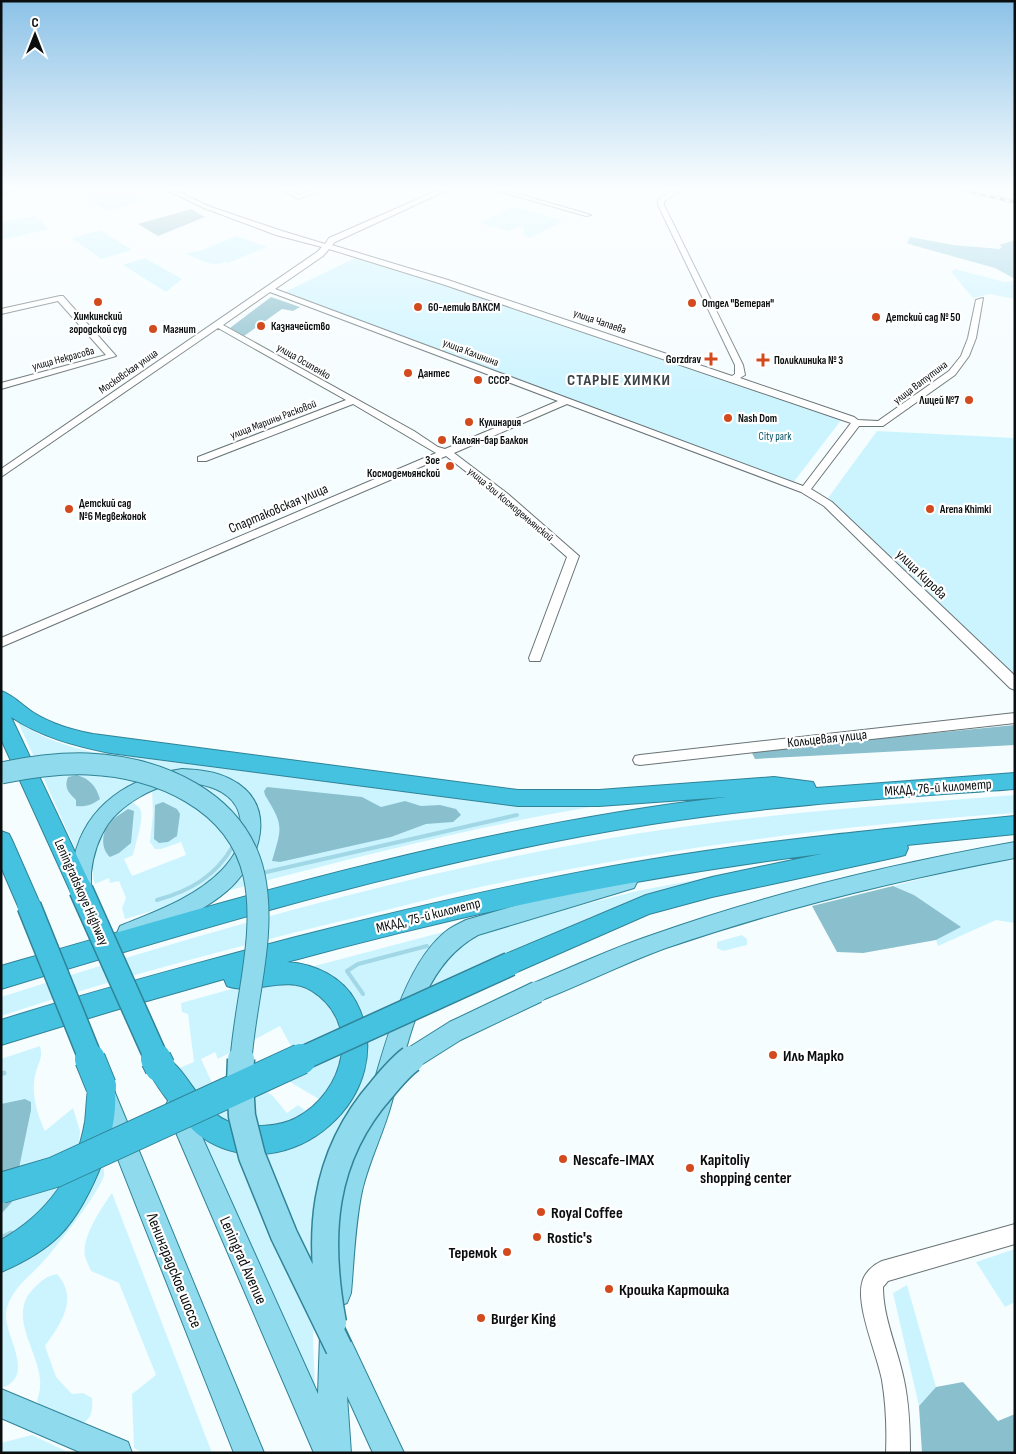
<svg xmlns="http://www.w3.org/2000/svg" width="1016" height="1454" font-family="'Sofia Sans Condensed',sans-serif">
<rect width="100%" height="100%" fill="#f6fdff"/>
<path fill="#ccf4ff" d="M 67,189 L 127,189 L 149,200 L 108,211 Z
M 513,207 L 563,221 L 530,238 L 523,235 L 524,228 L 518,227 L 509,231 L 480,223 Z
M 35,216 L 49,229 L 1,240 L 1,223 Z
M 100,230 L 132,250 L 101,259 L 72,238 Z
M 236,236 L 267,247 L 228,263 L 225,262 C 212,268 198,259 185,253 L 200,251 Z
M 361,257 L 842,419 L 793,483 L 285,292 L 355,258 Z
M 145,258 L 182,279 L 166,292 L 123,265 Z
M 955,269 L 1004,282 L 1014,281 L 1015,299 L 990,294 L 973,298 L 951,272 Z
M 877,431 L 1015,438 L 1015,677 L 828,498 Z
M 18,722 C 42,738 65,746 93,752 L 507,804 L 539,806 L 609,804 C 477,825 350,859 222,892 L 250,860 L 258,844 L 260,826 L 259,809 L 253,796 L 244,786 L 234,780 L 218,774 L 187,771 L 93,818 L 83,834 L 76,850 Z
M 208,783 L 231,798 L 243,820 L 231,863 L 202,891 L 169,906 L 125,919 L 122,908 L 126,898 L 119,881 L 110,883 L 109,878 L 95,884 C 89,867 93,841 103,826 C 110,817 121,809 130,801 C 133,803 138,805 140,809 C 145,817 135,845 133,855 L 124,859 L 132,876 L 186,855 L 181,842 L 161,849 L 155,849 L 150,842 L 153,814 L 152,789 L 161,786 Z
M 1015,795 L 1015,813 C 838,825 662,849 489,885 C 438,896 388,910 337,922 C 224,950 112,979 1,1016 L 1,997 C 198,934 397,876 600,840 C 737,815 876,806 1015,795 Z
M 1015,860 L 1015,923 L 996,920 L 938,946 L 936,940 L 960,927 L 914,895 L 893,886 L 978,864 Z
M 711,877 L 590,917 L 420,994 L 450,949 L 487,929 L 637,891 Z
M 451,930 L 384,1054 L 369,1088 L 316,1281 L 313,1339 L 315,1387 L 196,1129 L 292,1146 L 366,1038 L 361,1016 L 354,1000 L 307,968 Z
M 742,935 L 747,939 L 747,945 L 723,951 L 717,948 L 717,942 Z
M 264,980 L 311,986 L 341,1011 L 346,1061 L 322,1101 L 262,1065 L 292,1048 L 280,1026 L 218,1059 L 215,1052 L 201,1059 L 213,1085 L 252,1096 L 266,1092 L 272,1095 L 287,1113 L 298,1105 L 309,1113 L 292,1124 L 236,1131 L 189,1090 L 179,1068 L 194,1062 L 188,1014 L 182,1012 L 181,1003 Z
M 40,1046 C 43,1057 39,1062 36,1072 C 30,1090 37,1115 45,1131 L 73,1108 L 80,1131 L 79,1144 L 70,1172 L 56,1201 L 1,1248 L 1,1059 Z
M 102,1157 C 102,1162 105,1171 104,1176 C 96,1197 58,1245 42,1263 C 33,1273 21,1282 14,1293 C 9,1301 5,1309 6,1318 C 8,1341 35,1377 1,1388 L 1,1269 Z
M 112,1193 L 212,1453 L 143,1453 L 134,1448 L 132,1394 L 156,1375 L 119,1283 L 91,1271 C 89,1266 86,1261 85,1256 C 81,1238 102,1207 112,1193 Z
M 1015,1249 L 1015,1302 L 1005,1307 L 976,1262 Z
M 57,1274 C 79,1299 61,1323 45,1346 L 56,1377 L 72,1394 L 83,1393 L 92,1398 C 93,1411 92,1419 80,1425 L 41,1408 L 37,1401 C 39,1394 41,1387 40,1379 C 37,1348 7,1315 34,1288 C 41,1281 46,1276 57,1274 Z
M 907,1285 L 936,1387 L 919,1406 L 893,1293 Z
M 32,1435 L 70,1453 L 1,1453 L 1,1443 Z"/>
<path fill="#8abfcd" d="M 191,209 L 205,217 L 158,236 L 138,224 Z
M 271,297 L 300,307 L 293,311 L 282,309 L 244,336 L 230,328 Z
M 1015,725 L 1015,745 L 755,759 L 751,751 Z
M 77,775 C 90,779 96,786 100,799 C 92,805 86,807 76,806 L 76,800 C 68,792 64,788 68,777 Z
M 267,787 L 362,797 L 381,807 L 405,801 L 421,806 L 440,805 L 456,809 L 461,815 L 453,822 L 426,824 L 391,837 L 280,862 L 272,861 C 282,827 284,826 265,795 L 264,791 Z
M 163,802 L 177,809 L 180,814 L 177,836 L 168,842 L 159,843 L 154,839 L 155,805 Z
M 128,809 L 134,811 L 131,843 L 119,853 L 110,857 C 101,849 101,834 109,824 C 113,818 122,813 128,809 Z
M 893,886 L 914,895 L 961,927 L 936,940 L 863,953 L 837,952 L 812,906 Z
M 25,1099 L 31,1102 L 31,1110 L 12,1202 L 1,1214 L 1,1104 Z
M 963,1382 L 998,1421 L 1015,1414 L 1015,1453 L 922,1453 L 919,1406 L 936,1387 Z"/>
<path fill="#a2d7e6" d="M 910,237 L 953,245 L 1000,249 L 1002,247 L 999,245 L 1015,240 L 1015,279 L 995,268 L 912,245 L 907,243 Z"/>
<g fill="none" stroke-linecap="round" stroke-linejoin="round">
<path stroke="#a2d7e6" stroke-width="4" d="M 262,873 L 517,815
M 157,900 C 190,891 216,876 233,846
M 363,994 L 347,971 L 358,964 L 427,946"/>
<path stroke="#a2d7e6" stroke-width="5" d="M 1,1074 L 4,1073
M 1,1238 L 11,1233"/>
<g stroke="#697376" stroke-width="2">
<path id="minor" d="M 165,189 L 173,189 L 208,206 L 282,231 L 325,244 L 329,238 L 441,189 L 450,189 L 335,242 L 332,245 L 448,280 L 732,376 L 735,374 L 735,365 L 658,205 L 658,200 L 674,189 L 681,189 L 664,202 L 664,205 L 743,365 L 745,375 L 740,378 L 854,417 L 858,420 L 878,421 L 949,371 L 961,356 L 968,338 L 976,300 L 983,298 L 976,338 L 969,356 L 955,375 L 883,426 L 859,426 L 811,489 L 832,502 L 1010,671 L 1015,676 L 1015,690 L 1010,688 L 824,506 L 801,492 L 567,404 L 454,453 L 508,494 L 579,556 L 540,661 L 530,661 L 529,658 L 567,557 L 500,498 L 446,456 L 1,647 L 1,638 L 436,453 L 353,404 L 206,461 L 198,461 L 198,457 L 346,400 L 218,328 L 1,477 L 1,469 L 317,252 L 322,247 L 276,235 L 204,208 ZM 329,249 L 442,284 L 851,423 L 803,486 L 275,289 L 323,256 ZM 270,292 L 558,401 L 445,449 L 438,447 L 414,431 L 223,325 Z
M 279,189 L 287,189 L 299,195 L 314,189 L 323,189 L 299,199 Z
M 491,189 L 501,189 L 591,215 L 586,216 Z
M 60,296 L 63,296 L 116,356 L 1,389 L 1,383 L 106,355 L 58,301 L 1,314 L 1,309 Z
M 1015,713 L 1015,723 L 640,765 L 635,764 L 633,760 L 635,756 L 640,755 Z
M 1015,1224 L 1015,1244 L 888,1281 L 883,1287 C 883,1319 898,1349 904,1380 C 909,1404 910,1428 910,1453 L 886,1453 C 887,1428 886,1404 882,1380 C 877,1354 856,1307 862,1283 C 864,1273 873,1265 882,1261 Z"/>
</g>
<g stroke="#308397" stroke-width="2">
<path id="major" d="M 1,189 L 18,189 L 1,194 Z
M 182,769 C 199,770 215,771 230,779 C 275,801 264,851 236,882 C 211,910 162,929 127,942 L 120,940 L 117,933 L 120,926 C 154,912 195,898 222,870 C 234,857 241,845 241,827 C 242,783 185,776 153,790 C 137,797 119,809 108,824 C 98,839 93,855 91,873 C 91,881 92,888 88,895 L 81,898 L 74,895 C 68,884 71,870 74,858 C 86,804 131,777 182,769 Z
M 1015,842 L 1015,858 C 897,880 780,909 666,948 C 622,964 581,985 537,1002 L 529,999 L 526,992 L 529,985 C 570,968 610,949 652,935 C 770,893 892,864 1015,842 Z
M 627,873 L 634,876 L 637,882 L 634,888 L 478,935 C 419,967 408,1046 391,1105 C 383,1134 369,1161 362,1191 C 355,1224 354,1260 351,1293 L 347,1303 L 337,1307 L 327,1303 L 323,1293 C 328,1260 329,1224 337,1191 C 344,1161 358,1135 367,1106 C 383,1054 403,962 449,929 C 454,926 460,923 466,920 Z
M 105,1084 L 113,1088 L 264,1453 L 234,1453 L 93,1096 L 97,1088 Z
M 177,1095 L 185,1099 L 318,1394 L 320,1336 L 324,1326 L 334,1322 L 344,1326 L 404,1453 L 373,1453 L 347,1396 L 351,1453 L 314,1453 L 165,1107 L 169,1099 Z
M 1,1389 L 128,1442 L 132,1453 L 82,1453 L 1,1418 Z"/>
</g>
<g stroke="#308397" stroke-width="2">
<path id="highway" d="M 1,691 C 13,695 23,706 34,713 C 52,724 72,730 93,734 L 518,790 L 599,790 L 774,777 L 813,782 L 816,788 L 1015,773 L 1015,789 C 894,798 772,805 652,824 C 430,859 215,924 1,989 L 1,966 C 239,897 479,826 726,797 L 599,806 L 518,806 L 110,753 C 75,746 41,737 11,717 L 93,890 L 89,897 L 81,900 L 73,897 L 1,739 Z
M 1015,816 L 1015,834 L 907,845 L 908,848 L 905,855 L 897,857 L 712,897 L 649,914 L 510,975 L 501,972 L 498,964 L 501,956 L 646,895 L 712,877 L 821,854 C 640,876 463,914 287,962 C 315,964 343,977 356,1002 C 404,1094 288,1194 203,1138 C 190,1129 179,1115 169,1102 C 161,1091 152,1080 147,1067 L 151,1058 L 160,1054 C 189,1066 199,1114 233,1123 C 252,1128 279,1127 296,1118 C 344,1093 363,1023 312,991 C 285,974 253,996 227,986 L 224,979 L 112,1011 L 1,1045 L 1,1020 C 97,990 194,964 292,938 C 410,908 528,880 648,860 C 769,840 892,828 1015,816 Z
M 1,831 L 9,834 L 12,840 L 41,906 L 37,913 L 29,916 L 21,913 L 1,867 Z
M 101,1073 L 111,1076 C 128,1118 90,1205 60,1235 C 44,1251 22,1263 1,1272 L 1,1240 C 47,1214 76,1174 85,1122 C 87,1107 86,1091 91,1076 Z"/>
</g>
<use href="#minor" fill="#fff" fill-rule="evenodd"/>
<use href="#major" fill="#8fdaec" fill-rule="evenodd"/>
<use href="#highway" fill="#45c2e0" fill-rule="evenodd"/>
<g stroke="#5c6162" stroke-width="3">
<path id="rail" d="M 956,189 L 1015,202"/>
</g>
<use href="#rail" stroke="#fff" stroke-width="2" stroke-dasharray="5" stroke-linecap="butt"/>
<g stroke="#308397" stroke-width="23" stroke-linecap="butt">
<path id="major-bridge-far1" d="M 1,773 C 30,767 58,763 88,764 C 158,767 237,800 254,875 C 267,934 245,1001 241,1060
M 409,1060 L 455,1031 L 537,992"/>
</g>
<g stroke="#308397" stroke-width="29" stroke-linecap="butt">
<path id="major-bridge" d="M 241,1059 L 240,1083 L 242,1116 L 252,1156 L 284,1235 L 339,1348
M 333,1323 C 317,1237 321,1158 382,1089 C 391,1078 400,1067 411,1059"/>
</g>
<g stroke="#308397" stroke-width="26" stroke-linecap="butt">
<path id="highway-bridge-far1" d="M 81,890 L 157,1060
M 29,906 L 91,1060
M 299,1060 L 510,964"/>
</g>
<g stroke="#308397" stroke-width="32" stroke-linecap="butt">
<path id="highway-bridge" d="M 90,1059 L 101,1086
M 156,1059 L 160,1067
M 1,1188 L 55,1172 L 301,1059"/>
</g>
<use href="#major-bridge-far1" stroke="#8fdaec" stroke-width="21"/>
<use href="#major-bridge" stroke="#8fdaec" stroke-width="26"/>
<use href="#highway-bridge-far1" stroke="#45c2e0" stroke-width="23"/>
<use href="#highway-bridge" stroke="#45c2e0" stroke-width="30"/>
</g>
<linearGradient id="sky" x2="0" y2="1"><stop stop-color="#8cc2e7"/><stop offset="0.48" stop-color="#fbfeff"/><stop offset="1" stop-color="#fbfeff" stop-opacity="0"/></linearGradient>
<rect width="1016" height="393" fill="url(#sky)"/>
<g fill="#d24a1e" stroke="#fff" stroke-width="2">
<circle cx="98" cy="302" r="5"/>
<circle cx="692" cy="303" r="5"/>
<circle cx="418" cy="307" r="5"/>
<circle cx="876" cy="317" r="5"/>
<circle cx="261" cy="326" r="5"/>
<circle cx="153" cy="329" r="5"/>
<path d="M708.5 351.5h5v5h5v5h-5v5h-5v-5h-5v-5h5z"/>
<path d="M760.5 352.5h5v5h5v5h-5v5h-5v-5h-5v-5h5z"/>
<circle cx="408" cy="373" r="5"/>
<circle cx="478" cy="380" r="5"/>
<circle cx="969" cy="400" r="5"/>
<circle cx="728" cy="418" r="5"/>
<circle cx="469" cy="422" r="5"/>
<circle cx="442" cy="440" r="5"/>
<circle cx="450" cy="466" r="5"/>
<circle cx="69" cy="509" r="5"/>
<circle cx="930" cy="509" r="5"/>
<circle cx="773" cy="1055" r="5"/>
<circle cx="563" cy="1159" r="5"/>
<circle cx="690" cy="1168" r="5"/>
<circle cx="541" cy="1212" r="5"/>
<circle cx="537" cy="1237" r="5"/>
<circle cx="507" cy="1252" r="5"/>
<circle cx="609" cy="1289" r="5"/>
<circle cx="481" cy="1318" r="5"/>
</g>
<g text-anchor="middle" stroke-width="4.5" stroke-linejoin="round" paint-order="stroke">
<g font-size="11" font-weight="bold" fill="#0a0e0f" stroke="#fff" text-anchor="start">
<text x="702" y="307">Отдел "Ветеран"</text>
<text x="428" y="311">60-летию ВЛКСМ</text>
<text x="98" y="320" text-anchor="middle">Химкинский<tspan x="98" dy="13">городской суд</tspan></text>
<text x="886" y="321">Детский сад № 50</text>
<text x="271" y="330">Казначейство</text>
<text x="163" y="333">Магнит</text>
<text x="701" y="363" text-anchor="end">Gorzdrav</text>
<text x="774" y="364">Поликлиника № 3</text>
<text x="418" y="377">Дантес</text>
<text x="488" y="384">СССР</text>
<text x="959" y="404" text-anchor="end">Лицей №7</text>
<text x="738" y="422">Nash Dom</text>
<text x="479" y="426">Кулинария</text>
<text x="452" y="444">Кальян-бар Балкон</text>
<text x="440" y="464" text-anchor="end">Зое<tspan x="440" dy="13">Космодемьянской</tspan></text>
<text x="79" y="507">Детский сад<tspan x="79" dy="13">№6 Медвежонок</tspan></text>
<text x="940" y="513">Arena Khimki</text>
</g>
<g font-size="11" fill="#0a0e0f" stroke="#fff">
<text transform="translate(600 321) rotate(19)" y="4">улица Чапаева</text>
<text transform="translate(471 352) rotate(21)" y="4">улица Калинина</text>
<text transform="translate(63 358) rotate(-15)" y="4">улица Некрасова</text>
<text transform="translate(304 361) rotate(30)" y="4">улица Осипенко</text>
<text transform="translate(128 371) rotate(-35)" y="4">Московская улица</text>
<text transform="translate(920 382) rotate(-37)" y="4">улица Ватутина</text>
<text transform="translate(273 419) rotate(-21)" y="4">улица Марины Расковой</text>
<text transform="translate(511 504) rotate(40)" y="4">улица Зои Космодемьянской</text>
</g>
<g font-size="11" fill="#065363" stroke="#fff">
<text x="775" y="440">City park</text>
</g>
<g font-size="14" fill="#0a0e0f" stroke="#fff">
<text transform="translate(278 508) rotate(-23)" y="5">Спартаковская улица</text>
<text transform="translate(922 574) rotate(44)" y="5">улица Кирова</text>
<text transform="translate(827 738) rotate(-6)" y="5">Кольцевая улица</text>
<text transform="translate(938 787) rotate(-4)" y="5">МКАД, 76-й километр</text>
<text transform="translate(82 892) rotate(66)" y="5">Leningradskoye Highway</text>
<text transform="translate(428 915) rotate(-14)" y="5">МКАД, 75-й километр</text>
</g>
<g font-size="16" font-weight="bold" letter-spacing="1" fill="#3b4447" stroke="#fff">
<text x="619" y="385">СТАРЫЕ ХИМКИ</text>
</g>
<g font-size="16" font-weight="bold" fill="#0a0e0f" stroke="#fff" text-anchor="start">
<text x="783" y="1061">Иль Марко</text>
<text x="573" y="1165">Nescafe-IMAX</text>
<text x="700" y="1165">Kapitoliy<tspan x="700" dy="18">shopping center</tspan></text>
<text x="551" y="1218">Royal Coffee</text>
<text x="547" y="1243">Rostic's</text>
<text x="497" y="1258" text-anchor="end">Теремок</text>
<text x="619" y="1295">Крошка Картошка</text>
<text x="491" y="1324">Burger King</text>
</g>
<g font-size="16" fill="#0a0e0f" stroke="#fff">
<text transform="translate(244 1260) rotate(66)" y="6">Leningrad Avenue</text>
<text transform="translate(175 1270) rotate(68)" y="6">Ленинградское шоссе</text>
</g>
</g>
<rect width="1016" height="1454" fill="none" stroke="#0a0e0f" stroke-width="5"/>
<g transform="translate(35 35)" stroke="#ffffff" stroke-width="4" paint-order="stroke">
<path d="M0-4L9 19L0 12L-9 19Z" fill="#0a0e0f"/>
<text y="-8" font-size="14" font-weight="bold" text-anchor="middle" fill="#0a0e0f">С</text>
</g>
</svg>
